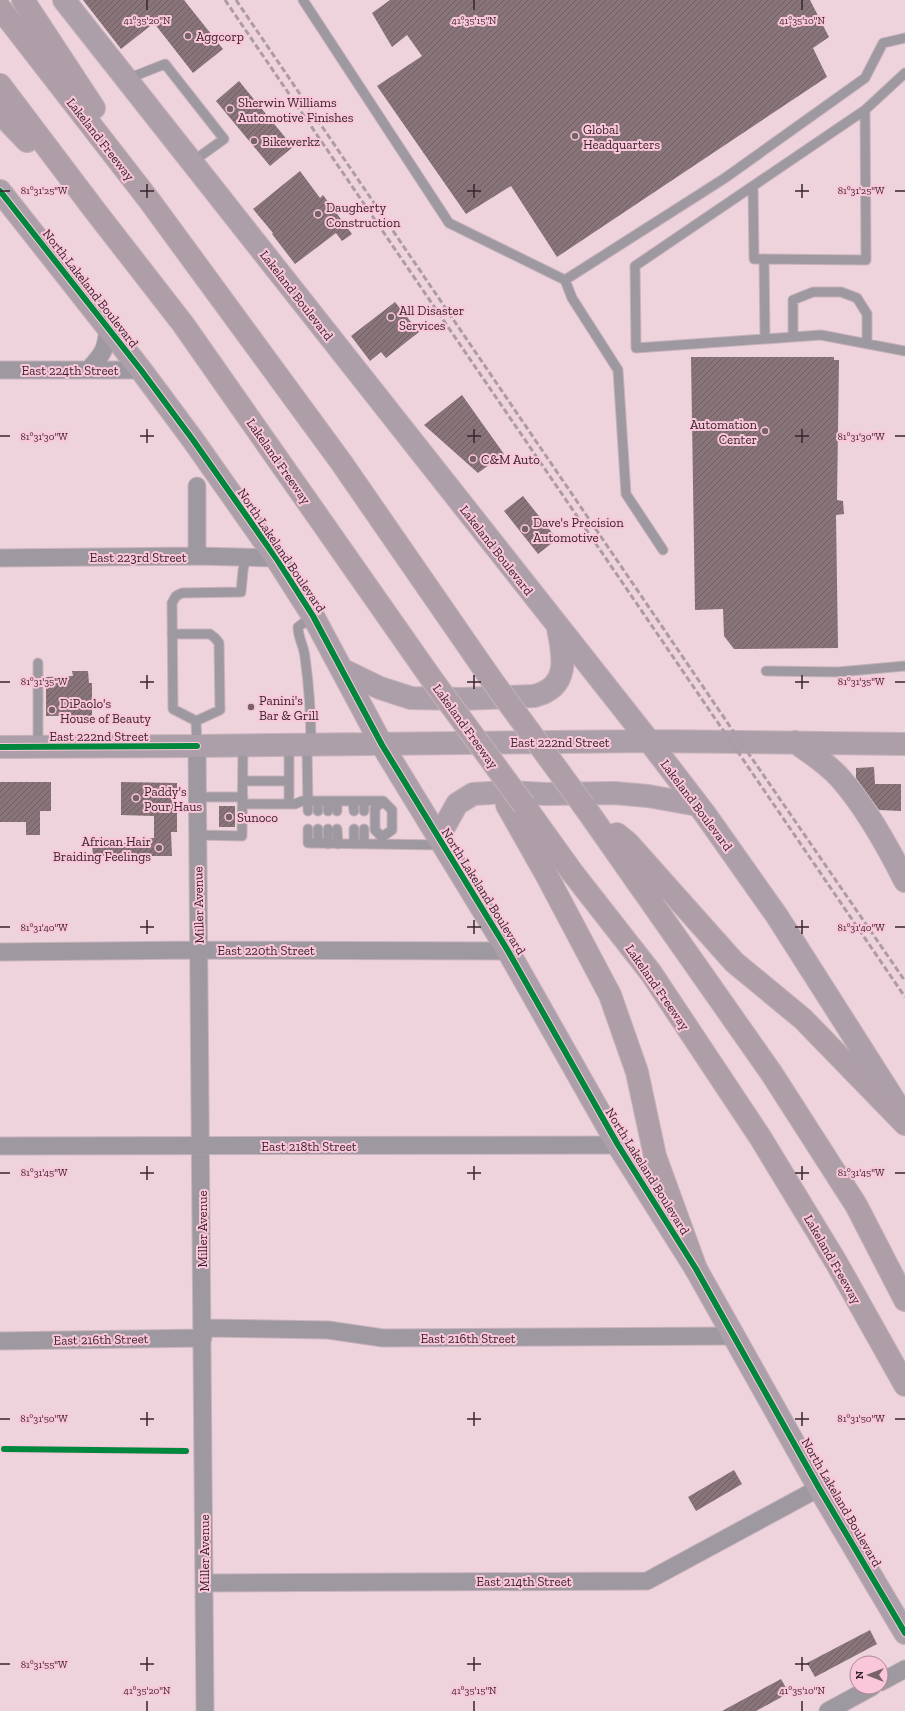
<svg xmlns="http://www.w3.org/2000/svg" width="905" height="1711" font-family="'Zilla Slab',serif">
<defs>
<pattern id="building-hatch" width="6" height="6" patternUnits="userSpaceOnUse"><rect width="6" height="6" fill="#887479"/><path d="M-1 1l2-2M0 6l6-6M5 7l2-2" fill="none" stroke="#705f64"/></pattern>
</defs>
<rect width="100%" height="100%" fill="#eed2dc"/>
<path fill="url(#building-hatch)" d="M 83,0 L 184,0 L 223,49 L 193,73 L 154,23 L 121,49 Z
M 390,0 L 810,0 L 829,37 L 813,48 L 827,77 L 557,257 L 511,186 L 466,214 L 377,86 L 422,56 L 407,35 L 392,47 L 372,13 Z
M 239,81 L 293,147 L 270,166 L 216,101 Z
M 300,171 L 320,198 L 323,195 L 352,234 L 342,241 L 336,233 L 295,264 L 272,234 L 273,233 L 253,209 Z
M 395,302 L 419,332 L 386,358 L 381,352 L 370,361 L 351,336 Z
M 691,357 L 834,357 L 834,360 L 839,360 L 837,500 L 843,501 L 844,514 L 836,515 L 838,648 L 734,649 L 724,636 L 723,609 L 695,610 Z
M 462,395 L 504,454 L 478,473 L 424,425 Z
M 523,496 L 557,539 L 538,554 L 504,511 Z
M 72,671 L 88,671 L 89,683 L 92,683 L 92,716 L 46,716 L 46,677 L 73,676 Z
M 874,767 L 875,784 L 901,784 L 901,811 L 879,810 L 856,778 L 856,768 Z
M 0,782 L 51,782 L 51,811 L 40,811 L 40,835 L 26,835 L 26,822 L 0,822 Z
M 121,782 L 177,783 L 177,832 L 171,832 L 172,856 L 93,856 L 92,843 L 143,843 L 143,838 L 154,838 L 154,816 L 121,815 Z
M 219,806 L 235,806 L 235,827 L 219,827 Z
M 734,1470 L 742,1484 L 696,1511 L 688,1497 Z
M 870,1630 L 877,1644 L 815,1677 L 807,1663 Z
M 781,1679 L 789,1693 L 756,1711 L 722,1711 Z"/>
<g fill="none" stroke-linecap="round" stroke-linejoin="round">
<g stroke="#c7b2ba" stroke-width="11">
<path id="lane" d="M 303,0 L 449,223 L 565,280 L 725,178 L 865,78 L 883,43 L 905,38
M 127,79 L 165,64 L 224,139 L 192,162
M 865,110 L 905,73
M 753,186 L 754,259 L 866,260 L 865,110 L 635,266 L 636,348 L 821,335 L 905,351
M 764,259 L 765,339
M 565,280 L 572,298 L 618,370 L 626,494 L 663,550
M 793,337 L 793,300 L 813,292 L 841,292 L 857,298 L 867,314 L 867,344
M 172,634 L 210,634 L 215,638 L 219,643 L 220,710 L 196,721
M 766,671 L 838,672 L 905,666
M 289,745 L 289,804
M 307,745 L 308,811
M 311,745 C 311,716 309,686 305,657 C 304,646 298,638 298,627 L 313,616
M 197,746 L 196,721 L 173,709 L 172,603 L 176,596 L 182,593 L 241,592 L 243,570 L 246,557
M 38,747 L 38,663
M 243,781 L 289,781
M 197,797 L 243,797
M 318,801 L 318,811
M 328,801 L 328,811
M 337,801 L 337,811
M 353,801 L 354,811
M 364,801 L 364,811
M 243,804 L 295,804 L 302,801 L 383,801 L 392,810 L 392,830 L 382,837
M 308,829 L 308,843 L 441,845
M 318,829 L 318,843
M 328,829 L 328,844
M 337,829 L 338,844
M 354,829 L 354,844
M 364,829 L 364,844
M 197,835 L 242,836 L 243,746
M 382,843 L 382,837 L 375,830 L 375,808 L 383,801"/>
</g>
<g stroke="#c7b2ba" stroke-width="19">
<path id="street" d="M 0,370 L 141,370
M 88,370 C 103,354 106,350 108,328
M 197,556 L 197,486
M 0,558 L 197,556 L 276,558
M 197,746 L 205,1711
M 0,952 L 199,950 L 508,951
M 0,1146 L 618,1145
M 203,1328 L 328,1330 L 383,1338 L 734,1336
M 0,1341 L 203,1338
M 205,1583 L 647,1581 L 819,1488
M 881,1682 L 905,1669
M 828,1711 L 872,1687"/>
</g>
<g stroke="#c7b2ba" stroke-width="24">
<path id="secondary" d="M 64,0 L 649,741 L 705,814 L 777,916 L 905,1117
M 0,191 L 141,370 L 193,440 L 276,558 L 313,616 L 382,745 L 508,951 L 618,1145 L 696,1269 L 819,1488 L 905,1633
M 343,670 L 380,688 L 411,698 L 463,699 L 534,696 C 570,687 564,657 558,628
M 795,742 C 810,753 827,763 840,778 C 864,805 889,849 905,881
M 0,747 L 197,746 L 649,741 L 905,744
M 438,838 L 457,804 L 473,794 L 506,792 L 546,794 L 614,793 L 648,796 L 698,805"/>
</g>
<g stroke="#c7b2ba" stroke-width="24">
<path id="highway" d="M 23,0 L 94,108
M 0,8 L 149,200 L 341,462 L 491,679
M 0,85 L 96,212 L 183,324 L 431,678
M 0,113 L 27,141
M 507,805 L 546,874 L 610,995 L 637,1072 L 655,1156 L 696,1269
M 524,805 L 572,872 L 651,973 L 760,1137 L 836,1262 L 905,1385
M 584,806 L 772,1074 L 856,1205 L 905,1300
M 617,834 L 628,843 L 734,962 L 803,1019 L 905,1124"/>
</g>
<use href="#lane" stroke="#9e98a0" stroke-width="9"/>
<use href="#street" stroke="#9e98a0" stroke-width="17"/>
<use href="#secondary" stroke="#ac9fa9" stroke-width="22"/>
<use href="#highway" stroke="#ad9ea7" stroke-width="22"/>
<path stroke="#ad9ca5" stroke-width="3" stroke-dasharray="6 3" stroke-linecap="butt" d="M 225,0 L 905,997
M 236,0 L 729,725 L 905,981"/>
<g stroke="#c7b2ba" stroke-width="24" stroke-linecap="butt">
<path id="highway-bridge" d="M 431,678 L 524,805
M 491,679 L 584,806"/>
</g>
<use href="#highway-bridge" stroke="#ad9ea7" stroke-width="22"/>
<g stroke="#fac6d9" stroke-width="8">
<path id="cycleway" d="M 0,191 L 141,370 L 193,440 L 276,558 L 313,616 L 382,745 L 508,951 L 618,1145 L 696,1269 L 819,1488 L 905,1633
M 0,747 L 197,746
M 4,1449 L 186,1451"/>
</g>
<use href="#cycleway" stroke="#00873e" stroke-width="6"/>
</g>
<path fill="none" stroke="#39252d" stroke-width="1.5" d="M 147,0 L 147,10M 474,0 L 474,10M 802,0 L 802,10M 147,184 L 147,198M 474,184 L 474,198M 802,184 L 802,198M 0,191 L 10,191M 140,191 L 154,191M 467,191 L 481,191M 795,191 L 809,191M 895,191 L 905,191M 147,429 L 147,443M 474,429 L 474,443M 802,429 L 802,443M 0,436 L 10,436M 140,436 L 154,436M 467,436 L 481,436M 795,436 L 809,436M 895,436 L 905,436M 147,675 L 147,689M 474,675 L 474,689M 802,675 L 802,689M 0,682 L 10,682M 140,682 L 154,682M 467,682 L 481,682M 795,682 L 809,682M 895,682 L 905,682M 147,920 L 147,934M 474,920 L 474,934M 802,920 L 802,934M 0,927 L 10,927M 140,927 L 154,927M 467,927 L 481,927M 795,927 L 809,927M 895,927 L 905,927M 147,1166 L 147,1180M 474,1166 L 474,1180M 802,1166 L 802,1180M 0,1173 L 10,1173M 140,1173 L 154,1173M 467,1173 L 481,1173M 795,1173 L 809,1173M 895,1173 L 905,1173M 147,1412 L 147,1426M 474,1412 L 474,1426M 802,1412 L 802,1426M 0,1419 L 10,1419M 140,1419 L 154,1419M 467,1419 L 481,1419M 795,1419 L 809,1419M 895,1419 L 905,1419M 147,1657 L 147,1671M 474,1657 L 474,1671M 802,1657 L 802,1671M 0,1664 L 10,1664M 140,1664 L 154,1664M 467,1664 L 481,1664M 795,1664 L 809,1664M 147,1701 L 147,1711M 474,1701 L 474,1711M 802,1701 L 802,1711"/>
<g fill="#78626a" stroke="#fac6d9" stroke-width="1.5">
<circle cx="188" cy="36" r="4"/>
<circle cx="230" cy="109" r="4"/>
<circle cx="575" cy="136" r="4"/>
<circle cx="254" cy="141" r="4"/>
<circle cx="318" cy="214" r="4"/>
<circle cx="391" cy="317" r="4"/>
<circle cx="765" cy="431" r="4"/>
<circle cx="473" cy="459" r="4"/>
<circle cx="525" cy="529" r="4"/>
<circle cx="251" cy="707" r="4"/>
<circle cx="52" cy="710" r="4"/>
<circle cx="136" cy="798" r="4"/>
<circle cx="229" cy="817" r="4"/>
<circle cx="159" cy="848" r="4"/>
</g>
<g text-anchor="middle" stroke-width="4" stroke-linejoin="round" paint-order="stroke">
<g font-size="13" fill="#39252d" stroke="#fac6d9" text-anchor="start">
<text x="196" y="41">Aggcorp</text>
<text x="238" y="107">Sherwin Williams<tspan x="238" dy="15">Automotive Finishes</tspan></text>
<text x="583" y="134">Global<tspan x="583" dy="15">Headquarters</tspan></text>
<text x="262" y="146">Bikewerkz</text>
<text x="326" y="212">Daugherty<tspan x="326" dy="15">Construction</tspan></text>
<text x="399" y="315">All Disaster<tspan x="399" dy="15">Services</tspan></text>
<text x="757" y="429" text-anchor="end">Automation<tspan x="757" dy="15">Center</tspan></text>
<text x="481" y="464">C&amp;M Auto</text>
<text x="533" y="527">Dave's Precision<tspan x="533" dy="15">Automotive</tspan></text>
<text x="259" y="705">Panini's<tspan x="259" dy="15">Bar &amp; Grill</tspan></text>
<text x="60" y="708">DiPaolo's<tspan x="60" dy="15">House of Beauty</tspan></text>
<text x="144" y="796">Paddy's<tspan x="144" dy="15">Pour Haus</tspan></text>
<text x="237" y="822">Sunoco</text>
<text x="151" y="846" text-anchor="end">African Hair<tspan x="151" dy="15">Braiding Feelings</tspan></text>
</g>
<g font-size="13" fill="#39252d" stroke="#fac6d9">
<text transform="translate(101 139) rotate(52)" y="5">Lakeland Freeway</text>
<text transform="translate(91 288) rotate(52)" y="5">North Lakeland Boulevard</text>
<text transform="translate(297 295) rotate(52)" y="5">Lakeland Boulevard</text>
<text x="70" y="375">East 224th Street</text>
<text transform="translate(279 461) rotate(55)" y="5">Lakeland Freeway</text>
<text transform="translate(282 550) rotate(56)" y="5">North Lakeland Boulevard</text>
<text transform="translate(497 550) rotate(52)" y="5">Lakeland Boulevard</text>
<text x="138" y="562">East 223rd Street</text>
<text transform="translate(466 726) rotate(54)" y="5">Lakeland Freeway</text>
<text x="99" y="741">East 222nd Street</text>
<text x="560" y="747">East 222nd Street</text>
<text transform="translate(697 805) rotate(53)" y="5">Lakeland Boulevard</text>
<text transform="translate(484 891) rotate(58)" y="5">North Lakeland Boulevard</text>
<text transform="translate(198 905) rotate(-91)" y="5">Miller Avenue</text>
<text x="266" y="955">East 220th Street</text>
<text transform="translate(658 987) rotate(55)" y="5">Lakeland Freeway</text>
<text x="309" y="1151">East 218th Street</text>
<text transform="translate(648 1171) rotate(58)" y="5">North Lakeland Boulevard</text>
<text transform="translate(202 1229) rotate(-90)" y="5">Miller Avenue</text>
<text transform="translate(833 1259) rotate(60)" y="5">Lakeland Freeway</text>
<text x="468" y="1343">East 216th Street</text>
<text transform="translate(101 1339) rotate(-1)" y="5">East 216th Street</text>
<text transform="translate(842 1502) rotate(60)" y="5">North Lakeland Boulevard</text>
<text transform="translate(204 1553) rotate(-90)" y="5">Miller Avenue</text>
<text x="524" y="1586">East 214th Street</text>
</g>
</g>
<g font-size="10" text-anchor="middle" fill="#39252d" stroke="#fac6d9" stroke-width="4" stroke-linejoin="round" paint-order="stroke">
<text x="147" y="24">41°35'20"N</text>
<text x="474" y="24">41°35'15"N</text>
<text x="802" y="24">41°35'10"N</text>
<text x="861" y="194">81°31'25"W</text>
<text x="44" y="194">81°31'25"W</text>
<text x="861" y="440">81°31'30"W</text>
<text x="44" y="440">81°31'30"W</text>
<text x="861" y="685">81°31'35"W</text>
<text x="44" y="685">81°31'35"W</text>
<text x="861" y="931">81°31'40"W</text>
<text x="44" y="931">81°31'40"W</text>
<text x="44" y="1176">81°31'45"W</text>
<text x="861" y="1176">81°31'45"W</text>
<text x="44" y="1422">81°31'50"W</text>
<text x="861" y="1422">81°31'50"W</text>
<text x="44" y="1668">81°31'55"W</text>
<text x="147" y="1694">41°35'20"N</text>
<text x="474" y="1694">41°35'15"N</text>
<text x="802" y="1694">41°35'10"N</text>
</g>
<g transform="translate(869 1675) rotate(270)"><circle r="19" fill="#fac6d9" stroke="#ad8694"/>
<path d="M0-3L7 15L0 10L-7 15Z" fill="#78626a"/>
<text y="-6" font-size="11" font-weight="bold" text-anchor="middle" fill="#39252d">N</text>
</g>
</svg>
